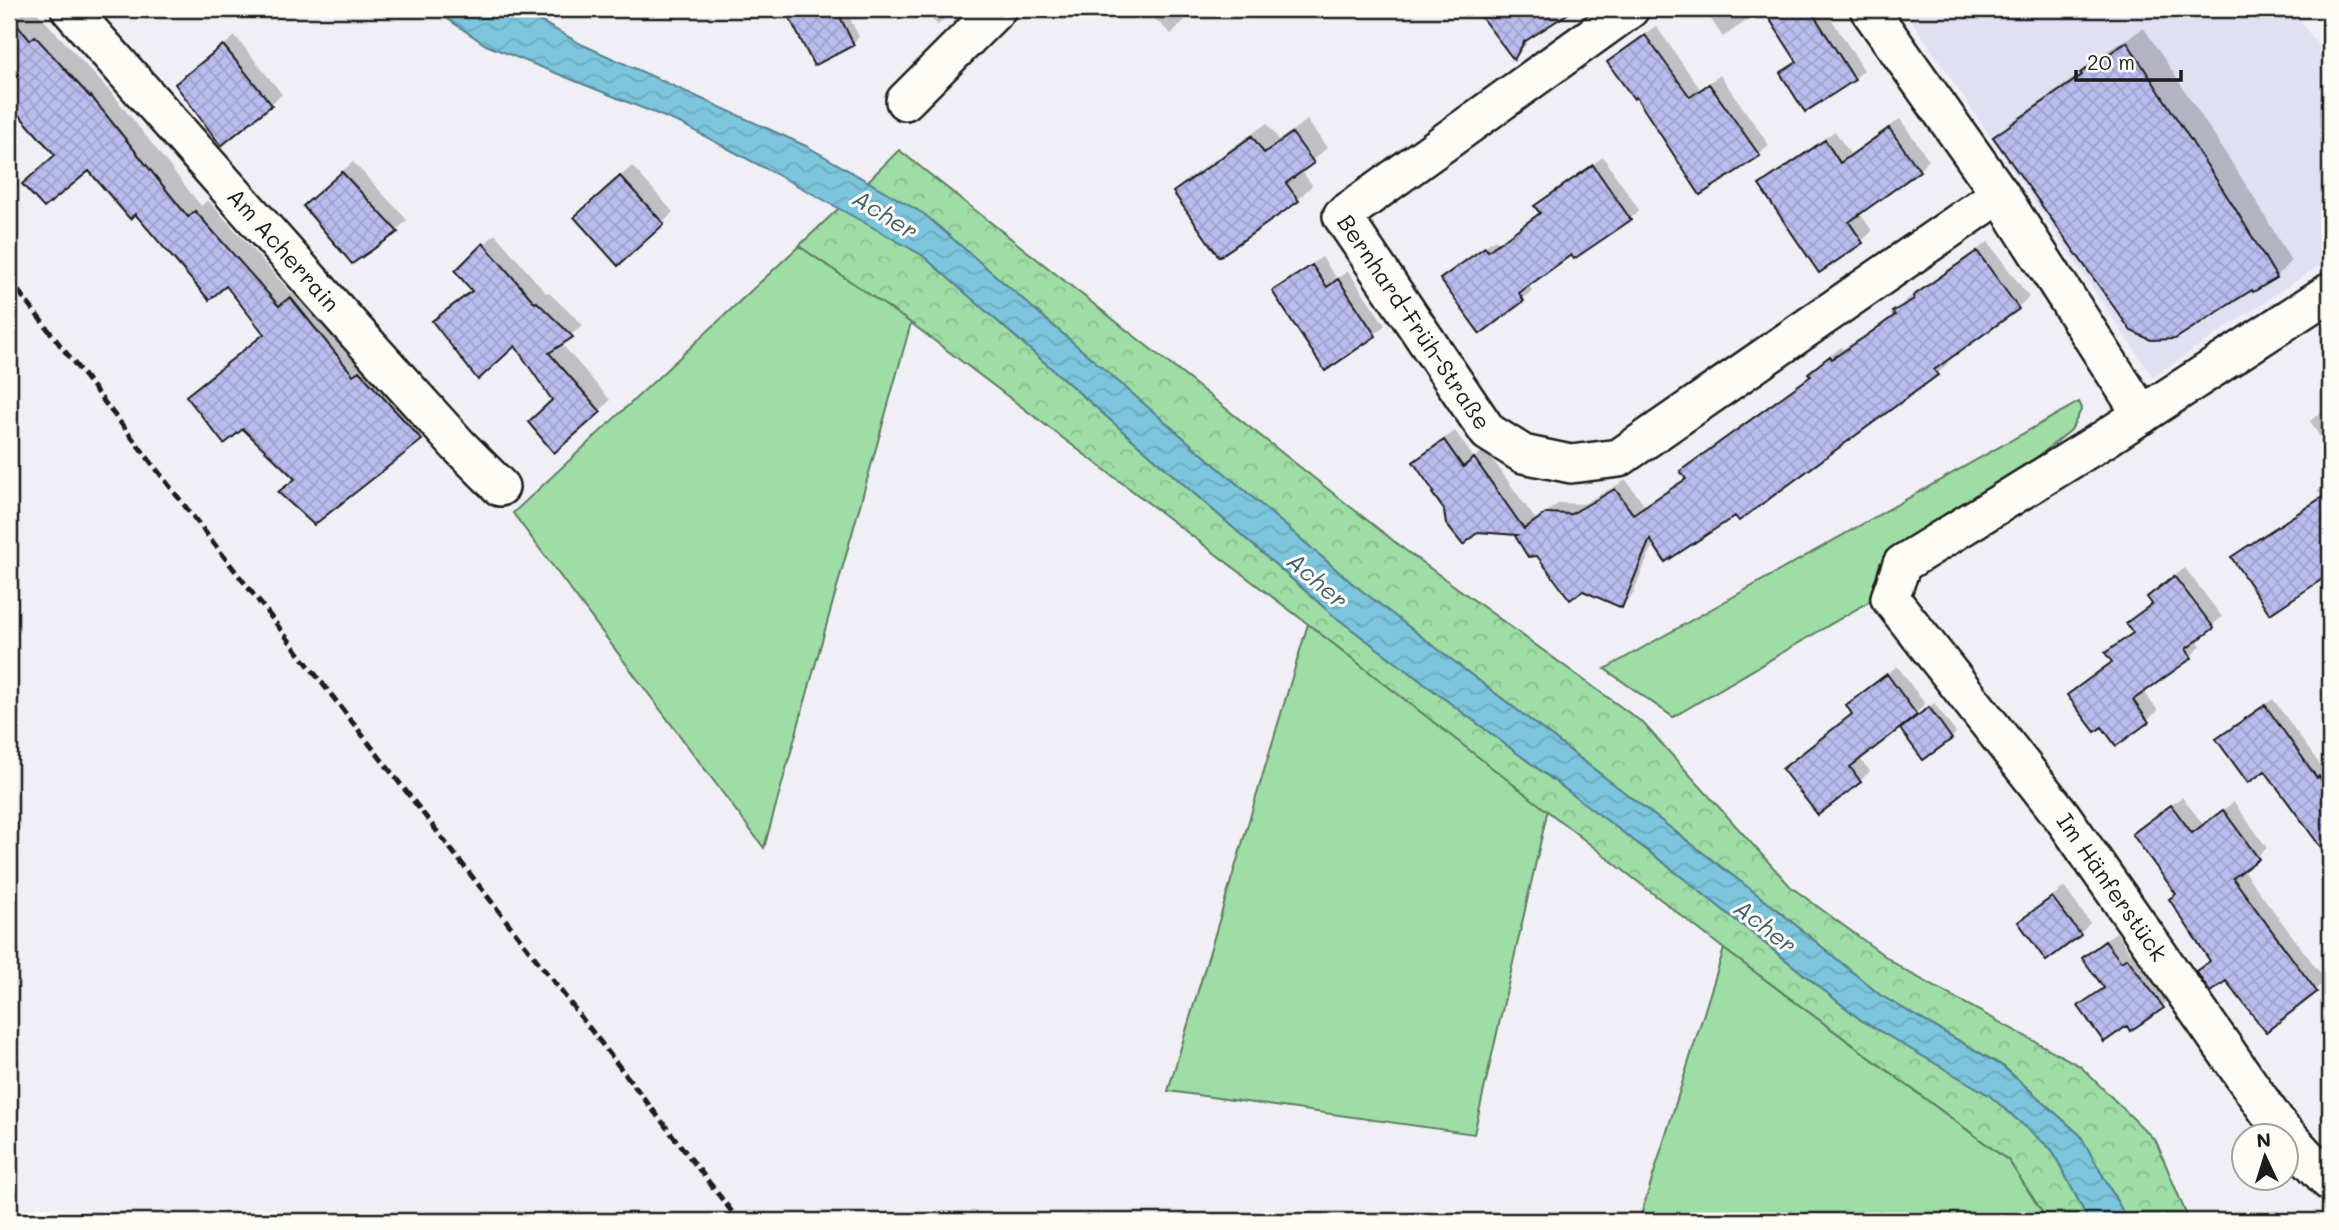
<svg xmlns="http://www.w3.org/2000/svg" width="2339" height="1230" font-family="Mali,sans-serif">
<defs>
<pattern id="forest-crowns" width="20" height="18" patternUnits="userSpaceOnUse" patternTransform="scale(1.75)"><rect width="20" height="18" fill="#9edda6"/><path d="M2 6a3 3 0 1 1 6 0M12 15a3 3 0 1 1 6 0" fill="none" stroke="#88bd8e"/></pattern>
<pattern id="water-waves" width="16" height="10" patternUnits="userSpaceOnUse" patternTransform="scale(1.75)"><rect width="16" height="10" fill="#7cc5dc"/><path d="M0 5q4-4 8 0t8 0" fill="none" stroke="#6ba9bc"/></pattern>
<pattern id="building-cross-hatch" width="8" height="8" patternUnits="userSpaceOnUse" patternTransform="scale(1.75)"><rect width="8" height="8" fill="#babcee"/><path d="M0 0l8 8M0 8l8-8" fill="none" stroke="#9fa1cc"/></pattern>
</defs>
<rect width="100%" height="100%" fill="#f0eff5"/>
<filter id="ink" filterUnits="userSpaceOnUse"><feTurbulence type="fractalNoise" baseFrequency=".0143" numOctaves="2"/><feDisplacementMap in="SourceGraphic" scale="14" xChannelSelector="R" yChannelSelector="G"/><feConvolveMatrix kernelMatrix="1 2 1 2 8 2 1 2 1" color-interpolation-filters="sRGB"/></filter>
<g filter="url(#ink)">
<path fill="#e0e0f3" d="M 1904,9 L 2292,9 L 2330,62 L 2330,258 L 2153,377 Z"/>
<path fill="#9edda6" stroke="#5d7c61" stroke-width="2" d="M 799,246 L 911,323 L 764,848 L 513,513 Z
M 2079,402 L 2082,408 L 2071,430 L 2031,462 L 2025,476 L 1880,563 L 1870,601 L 1673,717 L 1605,669 Z
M 1308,624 L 1548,809 L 1474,1134 L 1168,1091 Z
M 1724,949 L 2009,1161 L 2048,1221 L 1639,1221 Z"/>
<path fill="url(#forest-crowns)" stroke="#5d7c61" stroke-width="2" d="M 899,150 L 1405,550 L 1643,723 L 1791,887 L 1904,970 L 2080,1066 L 2156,1141 L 2189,1221 L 2128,1221 L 2080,1135 L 2003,1066 L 1880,995 L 1780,912 L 1353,584 L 924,214 L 867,182 Z
M 839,208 L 922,255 L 1334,616 L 1668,866 L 1861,1020 L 1989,1095 L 2052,1150 L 2089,1221 L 2048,1221 L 2009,1161 L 1724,949 L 1308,624 L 911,323 L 799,246 Z"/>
<path fill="url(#water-waves)" stroke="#56818f" stroke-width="2" d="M 433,9 L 519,9 L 583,45 L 806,146 L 924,214 L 1353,584 L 1780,912 L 1880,995 L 2002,1066 L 2080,1135 L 2128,1221 L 2089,1221 L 2052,1150 L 1989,1095 L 1861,1020 L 1668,866 L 1334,616 L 922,255 L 813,194 L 682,124 L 486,45 Z"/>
<path fill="#0003" d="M 9,9 L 34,9 L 115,97 L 201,206 L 208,200 L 292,294 L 303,285 L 433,426 L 421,438 L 314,522 L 280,492 L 296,477 L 243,427 L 188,396 L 201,384 L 265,333 L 226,284 L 135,211 L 89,168 L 57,155 L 9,101 Z
M 138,9 L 161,9 L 147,20 Z
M 787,9 L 845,9 L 859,37 L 853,43 L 814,63 Z
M 921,9 L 955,9 L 938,25 Z
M 1144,9 L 1196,9 L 1171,34 Z
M 1477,9 L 1566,9 L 1556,19 L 1531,35 L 1524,47 L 1514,57 Z
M 1704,9 L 1763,9 L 1723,37 Z
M 1770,9 L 1825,9 L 1864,70 L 1854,79 L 1783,73 L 1798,60 L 1767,11 Z
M 1656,26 L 1700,89 L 1720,75 L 1769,145 L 1759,155 L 1636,95 L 1609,62 L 1619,53 Z
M 2144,28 L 2252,194 L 2291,261 L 2276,276 L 1995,137 L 2011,122 L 2086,70 L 2098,57 Z
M 235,36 L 282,94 L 271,104 L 178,84 Z
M 1900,119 L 1929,160 L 1919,170 L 1859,212 L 1872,231 L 1862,241 L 1762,185 L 1772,175 L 1835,131 L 1850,154 Z
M 1307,120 L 1327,148 L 1301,170 L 1312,185 L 1298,200 L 1175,192 L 1189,178 L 1267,123 L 1279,140 Z
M 1603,157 L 1639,210 L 1630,219 L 1571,253 L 1528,285 L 1532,290 L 1523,299 L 1480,331 L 1442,279 L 1452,270 L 1495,239 L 1498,243 L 1541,212 L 1537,206 L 1546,197 Z
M 353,162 L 407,220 L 396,231 L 315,195 Z
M 632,166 L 673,212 L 663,223 L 587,207 Z
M 495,234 L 546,293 L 548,292 L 583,325 L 561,343 L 610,400 L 600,411 L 554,400 L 515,344 L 434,321 L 444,310 L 473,289 L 457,271 Z
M 1988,242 L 2029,297 L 2018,307 L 1945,360 L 1948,363 L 1937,374 L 1739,519 L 1735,513 L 1654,542 L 1632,595 L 1621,606 L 1520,533 L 1446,510 L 1436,492 L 1415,462 L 1426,451 L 1455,431 L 1474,458 L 1485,449 L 1536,520 L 1559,503 L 1583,504 L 1626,480 L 1644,505 L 1686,477 L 1682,471 L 1693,461 L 1811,375 L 1810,373 L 1821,363 L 1841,347 L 1843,349 L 1876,328 L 1896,313 L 1895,312 L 1905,301 Z
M 1322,257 L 1337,279 L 1348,271 L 1385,325 L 1375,334 L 1326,368 L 1275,292 L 1284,282 Z
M 2330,404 L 2330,453 L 2310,421 Z
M 2330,479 L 2330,572 L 2270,612 L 2234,558 L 2243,548 L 2321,496 L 2318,491 Z
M 2185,568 L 2222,617 L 2196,639 L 2201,646 L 2191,656 L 2143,691 L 2158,711 L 2117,744 L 2103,724 L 2069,695 L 2113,660 L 2108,653 L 2134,631 L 2128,623 L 2153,602 L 2149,597 L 2159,587 Z
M 1897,666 L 1925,704 L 1911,718 L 1913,720 L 1934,703 L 1956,733 L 1951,738 L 1902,729 L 1911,720 L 1909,719 L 1859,758 L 1870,771 L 1860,781 L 1784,769 L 1854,713 L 1848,705 Z
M 2273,699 L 2325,772 L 2328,770 L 2330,774 L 2330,857 L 2265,769 L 2226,732 Z
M 2182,797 L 2203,824 L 2234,802 L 2267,848 L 2242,869 L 2326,981 L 2266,1029 L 2226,979 L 2198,972 L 2211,960 L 2178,893 L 2134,834 Z
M 2064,887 L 2090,923 L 2080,934 L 2020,922 Z
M 2116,932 L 2131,954 L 2137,950 L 2172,997 L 2162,1006 L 2127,1023 L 2080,1006 L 2105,986 L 2084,958 Z"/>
<path fill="url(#building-cross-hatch)" stroke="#1c1c1c" stroke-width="2" d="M 785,9 L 836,9 L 854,45 L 814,66 Z
M 1475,9 L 1575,9 L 1524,42 L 1514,60 Z
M 1763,9 L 1810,9 L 1855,80 L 1805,112 L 1780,73 L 1797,62 Z
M 9,16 L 30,40 L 35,36 L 90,97 L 91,96 L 188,217 L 195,211 L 279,306 L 290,297 L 353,375 L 359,371 L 422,440 L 314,525 L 278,492 L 295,479 L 243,429 L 224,444 L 186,396 L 264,334 L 226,286 L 209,300 L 135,214 L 130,219 L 89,171 L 44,208 L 22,184 L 55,155 L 9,104 Z
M 1645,35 L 1690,97 L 1709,84 L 1760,156 L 1700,195 L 1636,97 L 1634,99 L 1607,62 Z
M 2127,42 L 2236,210 L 2277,278 L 2253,292 L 2252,290 L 2175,339 L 2151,340 L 2131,331 L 1993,137 L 2082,75 L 2080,73 Z
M 223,45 L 272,105 L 221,146 L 175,84 Z
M 1889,128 L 1920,171 L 1849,222 L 1863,243 L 1819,273 L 1759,185 L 1825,140 L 1840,163 Z
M 1292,133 L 1314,163 L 1286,183 L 1299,201 L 1219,257 L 1173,192 L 1252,136 L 1264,153 Z
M 1593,165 L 1631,220 L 1574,259 L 1571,255 L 1519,293 L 1524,301 L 1480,334 L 1440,279 L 1485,247 L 1488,251 L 1540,213 L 1534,206 Z
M 342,172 L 398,232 L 352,264 L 303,206 Z
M 620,176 L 664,224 L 618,266 L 574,217 Z
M 483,243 L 535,303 L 537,302 L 573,337 L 549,353 L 601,412 L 554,453 L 528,422 L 552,400 L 515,346 L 478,380 L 432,321 L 472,291 L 455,271 Z
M 1977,251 L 2019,309 L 1934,370 L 1938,375 L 1739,521 L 1735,516 L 1665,562 L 1650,539 L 1622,608 L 1583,591 L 1570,600 L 1537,556 L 1528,557 L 1515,536 L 1517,535 L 1478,532 L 1463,545 L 1446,524 L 1444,510 L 1432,493 L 1434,492 L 1413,462 L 1444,440 L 1463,467 L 1474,458 L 1524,529 L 1546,513 L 1571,514 L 1615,489 L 1633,514 L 1686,479 L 1680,471 L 1811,376 L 1808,373 L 1830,356 L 1832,359 L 1863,338 L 1895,315 L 1892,312 L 1914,299 L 1913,296 Z
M 1312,265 L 1327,287 L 1338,279 L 1376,336 L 1325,371 L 1272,291 Z
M 2330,492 L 2330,574 L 2270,614 L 2231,557 Z
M 2174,576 L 2214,628 L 2186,649 L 2192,658 L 2133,700 L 2149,722 L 2116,746 L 2102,727 L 2095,732 L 2067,695 L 2112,662 L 2105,653 L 2133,633 L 2126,623 L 2152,604 L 2147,597 Z
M 1887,674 L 1917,715 L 1850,767 L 1861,782 L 1818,815 L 1782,769 L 1852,714 L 1846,705 Z
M 2265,705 L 2317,778 L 2319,776 L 2330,792 L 2330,860 L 2265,771 L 2248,783 L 2216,739 Z
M 1929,707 L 1952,739 L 1923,760 L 1900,729 Z
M 2171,805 L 2192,833 L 2223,810 L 2259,859 L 2233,878 L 2317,992 L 2266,1032 L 2226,981 L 2210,992 L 2196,971 L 2210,961 L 2169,899 L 2176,894 L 2132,834 Z
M 2052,897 L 2081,935 L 2046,961 L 2018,922 Z
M 2105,941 L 2121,962 L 2127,958 L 2164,1008 L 2130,1031 L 2127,1026 L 2104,1042 L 2078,1006 L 2104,988 L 2082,958 Z"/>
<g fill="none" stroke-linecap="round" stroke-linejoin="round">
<g stroke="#1c1c1c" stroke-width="42">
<g id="minor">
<path id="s1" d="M 70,9 L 347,322 L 458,445 L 500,487"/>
<path id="s2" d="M 1630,9 L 1342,216 L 1488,432 L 1523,454 L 1571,464 L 1619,458 L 2000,194"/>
<path d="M 1869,9 L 2000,194 L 2142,415"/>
<path d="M 905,101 L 997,9"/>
<path id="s3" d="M 2330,292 L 2106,438 L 1902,564 L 1890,598 L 2062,816 L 2279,1127 L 2330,1182"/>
</g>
</g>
<use href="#minor" stroke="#fdfcf7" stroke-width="37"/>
<path stroke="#1c1c1c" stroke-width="5" stroke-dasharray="10 5" stroke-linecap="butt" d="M 9,279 L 739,1221"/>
</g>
</g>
<g text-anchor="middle" stroke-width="6" stroke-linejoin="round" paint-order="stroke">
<g font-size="23" fill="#1c1c1c" stroke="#fdfcf7">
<text dy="8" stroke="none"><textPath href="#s1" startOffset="322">Am Acherrain</textPath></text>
<text dy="8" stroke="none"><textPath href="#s2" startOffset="483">Bernhard-Früh-Straße</textPath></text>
<text dy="8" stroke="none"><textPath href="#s3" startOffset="908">Im Hänferstück</textPath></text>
</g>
<g font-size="24" font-style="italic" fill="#426069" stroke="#fdfcf7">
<text transform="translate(885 215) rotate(32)" y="8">Acher</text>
<text transform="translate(1317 581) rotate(41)" y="8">Acher</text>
<text transform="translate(1765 927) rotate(38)" y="8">Acher</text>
</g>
</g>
<rect width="2339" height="1230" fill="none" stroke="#fdfcf7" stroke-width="35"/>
<rect x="18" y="18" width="2304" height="1195" fill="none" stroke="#1c1c1c" stroke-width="2.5" filter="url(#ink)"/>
<g transform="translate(2265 1157) rotate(356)"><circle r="33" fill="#fdfcf7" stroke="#a3a29f" stroke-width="2"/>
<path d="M0-5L12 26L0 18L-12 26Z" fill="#1c1c1c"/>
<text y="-10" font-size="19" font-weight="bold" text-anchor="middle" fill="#1c1c1c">N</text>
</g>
<path d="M2076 70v10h105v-10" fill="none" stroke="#1c1c1c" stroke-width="3.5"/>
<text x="2087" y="70" font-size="21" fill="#1c1c1c" stroke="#fdfcf7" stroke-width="5" paint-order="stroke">20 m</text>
</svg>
